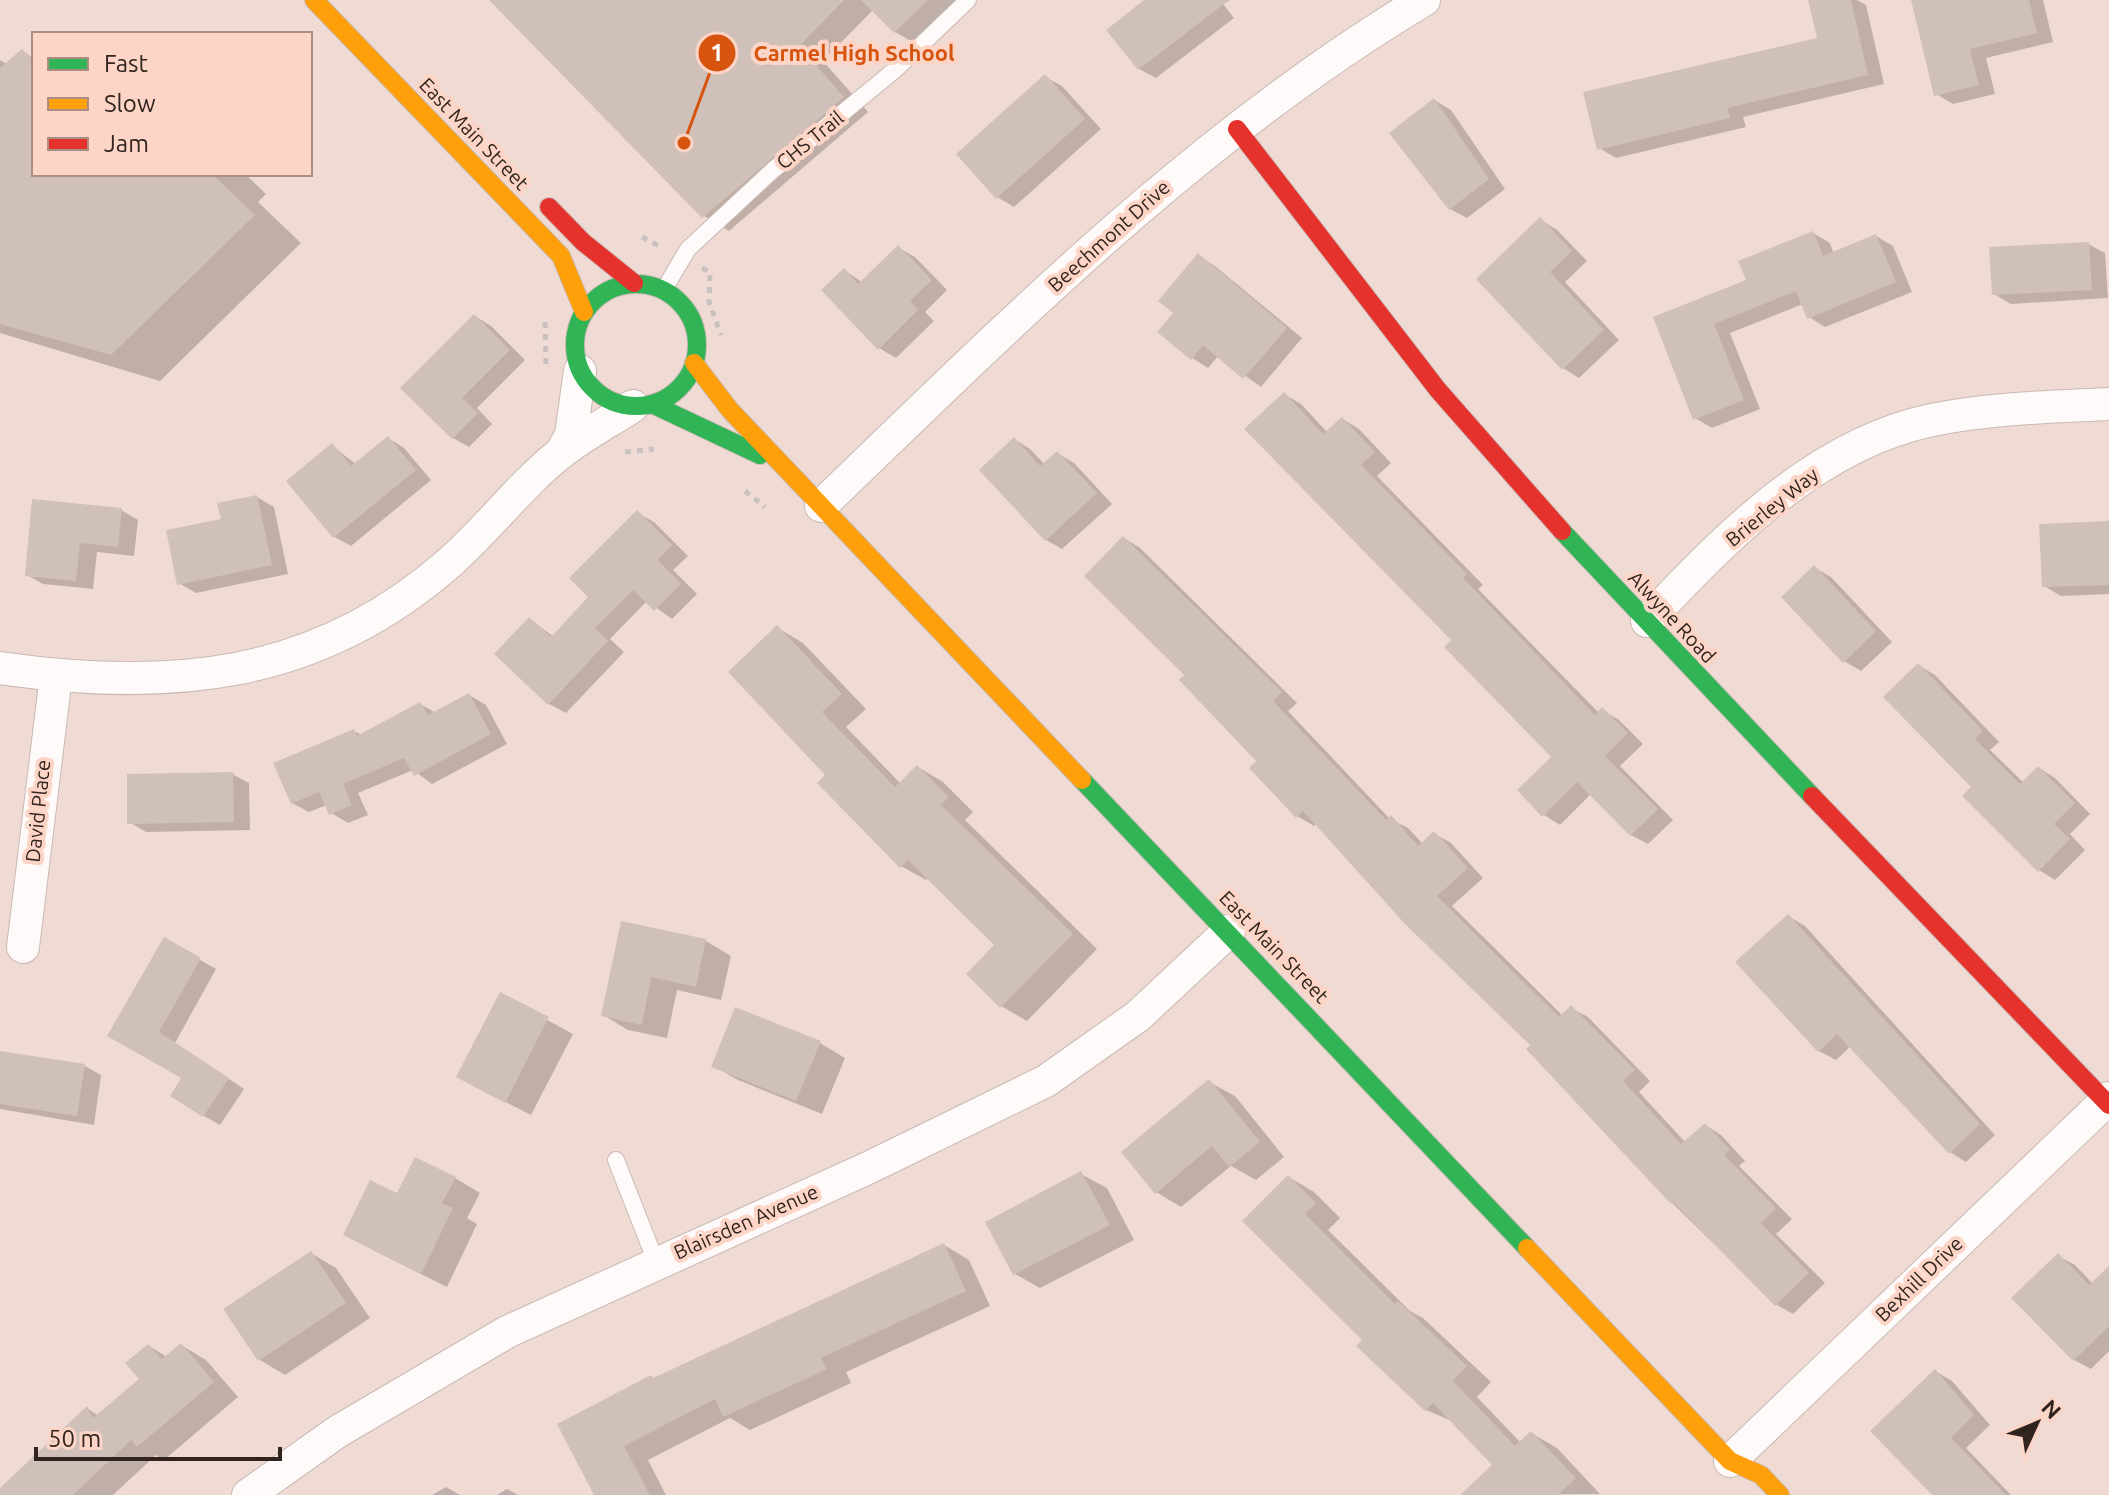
<svg xmlns="http://www.w3.org/2000/svg" width="2109" height="1495" font-family="Ubuntu,sans-serif">
<rect width="100%" height="100%" fill="#f0dbd4"/>
<path fill="#0003" d="M 491,0 L 967,0 L 920,46 L 895,32 L 873,10 L 823,61 L 868,112 L 729,231 L 704,216 Z
M 1147,0 L 1230,0 L 1223,4 L 1234,18 L 1156,78 L 1139,69 Z
M 1830,0 L 1857,0 L 1866,5 L 1884,84 L 1743,117 L 1746,127 L 1616,158 L 1599,148 L 1819,40 Z
M 1924,0 L 2043,0 L 2053,42 L 1986,58 L 1995,94 L 1953,104 L 1936,94 Z
M 22,51 L 34,58 L 34,174 L 245,174 L 266,194 L 258,202 L 301,243 L 160,381 L 0,333 L 0,60 L 7,64 Z
M 1045,77 L 1062,86 L 1101,129 L 1014,207 L 997,197 Z
M 1434,100 L 1451,110 L 1505,189 L 1467,218 L 1450,209 Z
M 1541,220 L 1557,230 L 1587,261 L 1565,282 L 1619,340 L 1579,378 L 1563,368 Z
M 1813,233 L 1830,243 L 1834,254 L 1876,236 L 1893,246 L 1912,292 L 1825,327 L 1809,317 L 1803,304 L 1730,333 L 1760,409 L 1712,428 L 1695,418 L 1656,318 L 1748,281 Z
M 2088,244 L 2105,253 L 2108,298 L 2011,304 L 1994,294 Z
M 899,248 L 915,257 L 947,290 L 925,312 L 934,321 L 896,358 L 879,348 L 844,270 L 862,282 Z
M 1198,256 L 1215,266 L 1302,338 L 1261,387 L 1218,356 L 1208,368 L 1192,358 L 1176,313 Z
M 475,316 L 491,326 L 525,360 L 477,408 L 492,424 L 469,447 L 453,438 Z
M 1284,394 L 1301,404 L 1328,433 L 1343,419 L 1359,429 L 1391,463 L 1377,476 L 1483,585 L 1478,589 L 1599,713 L 1602,710 L 1619,720 L 1643,744 L 1620,766 L 1673,820 L 1648,844 L 1631,835 L 1591,794 L 1560,825 L 1544,815 L 1554,757 L 1454,640 Z
M 388,438 L 404,448 L 431,480 L 351,546 L 335,537 L 289,482 L 332,446 L 356,464 Z
M 1014,439 L 1030,449 L 1045,465 L 1057,453 L 1074,463 L 1112,504 L 1062,549 L 1046,540 Z
M 257,497 L 274,507 L 288,574 L 196,593 L 179,583 L 223,521 Z
M 121,510 L 138,520 L 134,556 L 97,552 L 93,589 L 43,584 L 27,575 Z
M 637,513 L 654,522 L 688,556 L 673,570 L 697,594 L 672,619 L 647,601 L 610,639 L 624,652 L 566,713 L 549,704 L 497,654 L 530,619 L 554,637 L 591,597 Z
M 2109,523 L 2109,594 L 2061,596 L 2044,586 Z
M 1124,538 L 1140,548 L 1297,703 L 1288,711 L 1390,819 L 1408,828 L 1423,844 L 1435,834 L 1451,843 L 1483,878 L 1452,906 L 1563,1016 L 1571,1008 L 1588,1017 L 1650,1081 L 1639,1092 L 1686,1143 L 1705,1125 L 1721,1135 L 1745,1161 L 1739,1166 L 1792,1219 L 1776,1234 L 1825,1283 L 1793,1314 L 1777,1305 L 1672,1203 L 1533,1045 L 1317,823 L 1314,826 L 1297,816 L 1259,761 L 1187,675 Z
M 1815,568 L 1831,577 L 1892,642 L 1861,671 L 1844,661 Z
M 778,628 L 803,643 L 866,709 L 846,727 L 901,784 L 918,767 L 943,782 L 973,812 L 965,820 L 1097,949 L 1027,1021 L 1001,1006 L 997,945 L 929,878 L 926,880 L 901,866 L 828,775 Z
M 1918,665 L 1935,675 L 1999,742 L 1990,750 L 2024,783 L 2039,768 L 2055,778 L 2090,814 L 2070,834 L 2085,850 L 2055,880 L 2039,870 L 1974,787 Z
M 469,695 L 486,705 L 507,744 L 432,784 L 413,770 L 358,793 L 368,815 L 348,823 L 331,813 L 327,805 L 309,812 L 292,803 L 354,731 L 362,735 L 420,704 L 436,713 Z
M 232,774 L 249,783 L 250,830 L 146,832 L 129,822 Z
M 1788,916 L 1805,926 L 1995,1135 L 1966,1162 L 1950,1152 L 1851,1046 L 1836,1060 L 1819,1051 Z
M 623,923 L 706,941 L 731,956 L 721,1000 L 677,990 L 667,1038 L 628,1030 L 603,1015 Z
M 165,940 L 216,969 L 175,1043 L 244,1089 L 220,1125 L 204,1116 L 184,1077 L 110,1035 Z
M 501,995 L 573,1034 L 531,1115 L 484,1091 Z
M 820,1043 L 845,1058 L 822,1114 L 738,1080 L 713,1066 Z
M 0,1053 L 85,1066 L 101,1075 L 94,1125 L 0,1109 Z
M 1209,1082 L 1235,1096 L 1284,1157 L 1256,1180 L 1231,1166 L 1181,1207 L 1156,1192 Z
M 1081,1174 L 1107,1188 L 1134,1240 L 1040,1288 L 1015,1274 Z
M 1289,1177 L 1314,1192 L 1340,1218 L 1328,1230 L 1410,1311 L 1423,1318 L 1491,1382 L 1477,1397 L 1521,1443 L 1531,1433 L 1557,1448 L 1600,1494 L 1476,1495 L 1495,1465 L 1454,1422 L 1426,1410 L 1359,1346 L 1364,1340 L 1245,1221 Z
M 455,1178 L 480,1193 L 467,1218 L 477,1224 L 447,1287 L 371,1249 L 398,1196 Z
M 944,1245 L 969,1260 L 990,1306 L 846,1372 L 851,1383 L 750,1430 L 730,1418 L 648,1460 L 666,1495 L 596,1495 L 654,1380 Z
M 311,1253 L 336,1268 L 370,1318 L 285,1375 L 260,1360 L 226,1310 Z
M 2058,1256 L 2075,1265 L 2093,1284 L 2109,1269 L 2109,1351 L 2091,1369 L 2074,1360 Z
M 181,1345 L 206,1360 L 238,1397 L 164,1460 L 156,1455 L 113,1495 L 15,1495 L 88,1409 L 99,1416 L 142,1379 L 149,1346 L 167,1357 Z
M 1935,1371 L 1952,1381 L 1990,1425 L 1966,1448 L 2011,1495 L 1936,1495 Z
M 446,1487 L 460,1495 L 432,1495 Z
M 507,1489 L 518,1495 L 497,1495 Z"/>
<path fill="#d0c0ba" d="M 489,0 L 844,0 L 799,46 L 844,97 L 702,218 Z
M 861,0 L 928,0 L 894,33 Z
M 1144,0 L 1229,0 L 1138,70 L 1106,30 Z
M 1808,0 L 1851,0 L 1868,75 L 1727,108 L 1730,118 L 1597,150 L 1583,92 L 1817,38 Z
M 1911,0 L 2029,0 L 2037,33 L 1970,49 L 1979,85 L 1934,96 Z
M 22,49 L 34,61 L 34,174 L 212,174 L 255,215 L 111,355 L 0,324 L 0,68 Z
M 1045,74 L 1085,119 L 996,199 L 956,154 Z
M 1434,98 L 1489,179 L 1449,210 L 1389,133 Z
M 1540,217 L 1572,251 L 1550,272 L 1604,330 L 1562,370 L 1476,279 Z
M 1813,231 L 1823,256 L 1876,234 L 1896,282 L 1807,319 L 1796,291 L 1714,324 L 1744,400 L 1693,420 L 1653,317 L 1746,280 L 1738,261 Z
M 2089,242 L 2092,290 L 1992,295 L 1989,247 Z
M 898,245 L 932,280 L 910,301 L 918,310 L 878,350 L 821,290 L 844,268 L 858,284 Z
M 1198,253 L 1287,328 L 1243,379 L 1203,345 L 1191,360 L 1157,332 L 1173,313 L 1158,301 Z
M 474,314 L 510,350 L 462,398 L 478,413 L 452,439 L 400,388 Z
M 1284,392 L 1323,434 L 1342,417 L 1375,452 L 1361,465 L 1467,574 L 1463,578 L 1595,715 L 1602,707 L 1628,733 L 1605,756 L 1658,809 L 1630,836 L 1577,782 L 1542,817 L 1517,790 L 1551,757 L 1444,647 L 1451,640 L 1244,429 Z
M 388,436 L 416,470 L 333,538 L 286,481 L 332,443 L 351,466 Z
M 1014,437 L 1040,466 L 1057,451 L 1097,493 L 1045,541 L 979,470 Z
M 257,495 L 272,565 L 177,585 L 166,530 L 221,519 L 217,503 Z
M 32,499 L 122,508 L 118,547 L 80,543 L 76,581 L 25,576 Z
M 637,510 L 672,545 L 658,560 L 681,584 L 654,611 L 633,590 L 595,628 L 608,641 L 548,705 L 494,654 L 529,617 L 551,637 L 588,597 L 569,578 Z
M 2109,521 L 2109,585 L 2042,587 L 2039,524 Z
M 1123,536 L 1282,692 L 1273,701 L 1386,820 L 1391,815 L 1418,846 L 1434,831 L 1468,868 L 1437,896 L 1559,1017 L 1571,1005 L 1635,1070 L 1623,1081 L 1681,1144 L 1705,1123 L 1730,1150 L 1724,1155 L 1776,1208 L 1761,1223 L 1809,1273 L 1775,1306 L 1673,1202 L 1671,1204 L 1526,1049 L 1530,1045 L 1405,924 L 1303,811 L 1296,818 L 1249,768 L 1256,761 L 1179,680 L 1184,675 L 1084,576 Z
M 1814,565 L 1876,631 L 1843,663 L 1781,597 Z
M 777,625 L 842,694 L 822,712 L 895,787 L 917,765 L 949,797 L 941,805 L 1073,934 L 1000,1008 L 966,974 L 994,945 L 908,860 L 900,868 L 817,783 L 825,775 L 728,672 Z
M 1918,663 L 1983,731 L 1975,739 L 2020,784 L 2038,766 L 2075,803 L 2054,824 L 2070,839 L 2038,872 L 1962,796 L 1971,787 L 1883,697 Z
M 469,693 L 491,734 L 414,776 L 404,758 L 343,784 L 352,805 L 329,815 L 319,792 L 291,804 L 273,763 L 354,729 L 357,736 L 420,702 L 428,715 Z
M 233,772 L 234,822 L 127,824 L 127,774 Z
M 1788,914 L 1980,1124 L 1949,1154 L 1837,1034 L 1818,1052 L 1735,962 Z
M 621,921 L 706,939 L 696,987 L 651,977 L 642,1025 L 601,1016 Z
M 164,937 L 201,958 L 159,1032 L 229,1078 L 203,1117 L 170,1096 L 181,1078 L 107,1036 Z
M 500,992 L 549,1017 L 505,1103 L 456,1077 Z
M 735,1007 L 821,1041 L 796,1101 L 711,1067 Z
M 0,1051 L 85,1064 L 77,1116 L 0,1104 Z
M 1209,1079 L 1260,1142 L 1229,1167 L 1212,1146 L 1155,1194 L 1121,1152 Z
M 415,1157 L 456,1177 L 442,1203 L 453,1208 L 421,1274 L 343,1235 L 370,1180 L 397,1193 Z
M 1081,1171 L 1110,1225 L 1013,1275 L 985,1222 Z
M 1288,1175 L 1316,1203 L 1305,1214 L 1395,1304 L 1398,1301 L 1467,1366 L 1453,1381 L 1515,1446 L 1531,1431 L 1576,1478 L 1558,1495 L 1460,1495 L 1492,1465 L 1433,1403 L 1425,1411 L 1356,1346 L 1362,1340 L 1242,1221 Z
M 944,1243 L 966,1291 L 821,1358 L 827,1369 L 723,1417 L 715,1399 L 624,1446 L 650,1495 L 594,1495 L 557,1424 L 651,1375 L 653,1378 Z
M 311,1251 L 346,1303 L 258,1361 L 223,1309 Z
M 2058,1253 L 2089,1285 L 2109,1266 L 2109,1326 L 2073,1361 L 2011,1298 Z
M 181,1343 L 214,1382 L 137,1447 L 131,1440 L 73,1495 L 0,1495 L 0,1488 L 87,1406 L 93,1418 L 139,1379 L 125,1363 L 148,1344 L 162,1359 Z
M 1935,1369 L 1974,1415 L 1951,1438 L 2006,1495 L 1932,1495 L 1870,1431 Z"/>
<g fill="none" stroke-linecap="round" stroke-linejoin="round">
<g stroke="#c9b9b3" stroke-width="18">
<path id="lane" d="M 663,291 L 688,249 L 773,170 L 896,69 L 968,0
M 616,1160 L 656,1262"/>
</g>
<g stroke="#c9b9b3" stroke-width="34">
<path id="street" d="M 561,453 L 571,435 L 580,371
M 821,506 C 1010,324 1198,135 1424,0
M 1647,621 C 1725,538 1816,444 1932,420 C 1990,408 2050,407 2109,404
M 0,668 C 169,692 316,680 449,563 C 489,528 521,484 562,452 C 584,435 610,421 633,406
M 23,947 L 56,676
M 1730,1461 L 2109,1098
M 248,1495 L 337,1432 L 507,1332 L 868,1168 L 1046,1081 L 1138,1016 L 1229,931"/>
</g>
<g stroke="#c9b9b3" stroke-width="20">
<path id="fast" d="M575 345a61 61 0 1 1 122 0a61 61 0 1 1-122 0Z
M 652,404 L 760,455
M 1562,531 L 1812,796
M 1082,780 L 1527,1248"/>
</g>
<g stroke="#c9b9b3" stroke-width="20">
<path id="slow" d="M 314,0 L 561,256 L 584,312
M 694,363 L 730,410 L 1082,780
M 1527,1248 L 1730,1461 L 1761,1475 L 1780,1495"/>
</g>
<g stroke="#c9b9b3" stroke-width="20">
<path id="jam" d="M 1237,129 L 1438,390 L 1562,531
M 549,207 L 583,242 L 634,283
M 1812,796 L 2109,1105"/>
</g>
<path stroke="#c9c1bf" stroke-width="5" stroke-dasharray="6 6" stroke-linecap="butt" d="M 642,237 L 661,247
M 702,268 L 710,272 L 709,302 L 721,335
M 545,322 L 546,364
M 625,452 L 654,449
M 745,491 L 765,507"/>
<use href="#lane" stroke="#fdfaf9" stroke-width="16"/>
<use href="#street" stroke="#fdfaf9" stroke-width="32"/>
<use href="#fast" stroke="#30b455" stroke-width="18"/>
<use href="#slow" stroke="#ff9f0a" stroke-width="18"/>
<use href="#jam" stroke="#e5322d" stroke-width="18"/>
</g>
<g text-anchor="middle" stroke-width="8" stroke-linejoin="round" paint-order="stroke">
<g font-size="20" fill="#31231e" stroke="#fdd5c7">
<text transform="translate(474 134) rotate(46)" y="7">East Main Street</text>
<text transform="translate(810 140) rotate(-39)" y="7">CHS Trail</text>
<text transform="translate(1109 236) rotate(-42)" y="7">Beechmont Drive</text>
<text transform="translate(1772 507) rotate(-39)" y="7">Brierley Way</text>
<text transform="translate(1672 617) rotate(47)" y="7">Alwyne Road</text>
<text transform="translate(38 811) rotate(-84)" y="7">David Place</text>
<text transform="translate(1274 947) rotate(46)" y="7">East Main Street</text>
<text transform="translate(746 1222) rotate(-24)" y="7">Blairsden Avenue</text>
<text transform="translate(1919 1279) rotate(-44)" y="7">Bexhill Drive</text>
</g>
</g>
<path fill="none" stroke="#d6540e" stroke-width="3" d="M684 143L717 53"/>
<g fill="#d6540e" stroke="#fdd5c7" stroke-width="3">
<circle cx="684" cy="143" r="8"/>
<circle cx="717" cy="53" r="20"/>
</g>
<g font-size="24" text-anchor="middle" font-weight="bold" fill="#fff">
<text x="717" y="61">1</text>
</g>
<g font-size="22" text-anchor="middle" font-weight="bold" fill="#d6540e" stroke="#fdd5c7" stroke-width="8" stroke-linejoin="round" paint-order="stroke">
<text x="854" y="61">Carmel High School</text>
</g>
<rect x="32" y="32" width="280" height="144" fill="#fdd5c7" stroke="#ab8e83" stroke-width="2"/>
<rect x="48" y="58" width="40" height="12" fill="#30b455" stroke="#ab8e83" stroke-width="2"/>
<text x="104" y="72" font-size="24" fill="#31231e">Fast</text>
<rect x="48" y="98" width="40" height="12" fill="#ff9f0a" stroke="#ab8e83" stroke-width="2"/>
<text x="104" y="112" font-size="24" fill="#31231e">Slow</text>
<rect x="48" y="138" width="40" height="12" fill="#e5322d" stroke="#ab8e83" stroke-width="2"/>
<text x="104" y="152" font-size="24" fill="#31231e">Jam</text>
<g transform="translate(2037 1423) rotate(46)" stroke="#fdd5c7" stroke-width="6" paint-order="stroke">
<path d="M0-6L14 30L0 20L-14 30Z" fill="#31231e"/>
<text y="-12" font-size="22" font-weight="bold" text-anchor="middle" fill="#31231e">N</text>
</g>
<path d="M36 1447v12h244v-12" fill="none" stroke="#31231e" stroke-width="4"/>
<text x="48" y="1447" font-size="24" fill="#31231e" stroke="#fdd5c7" stroke-width="6" paint-order="stroke">50 m</text>
</svg>
